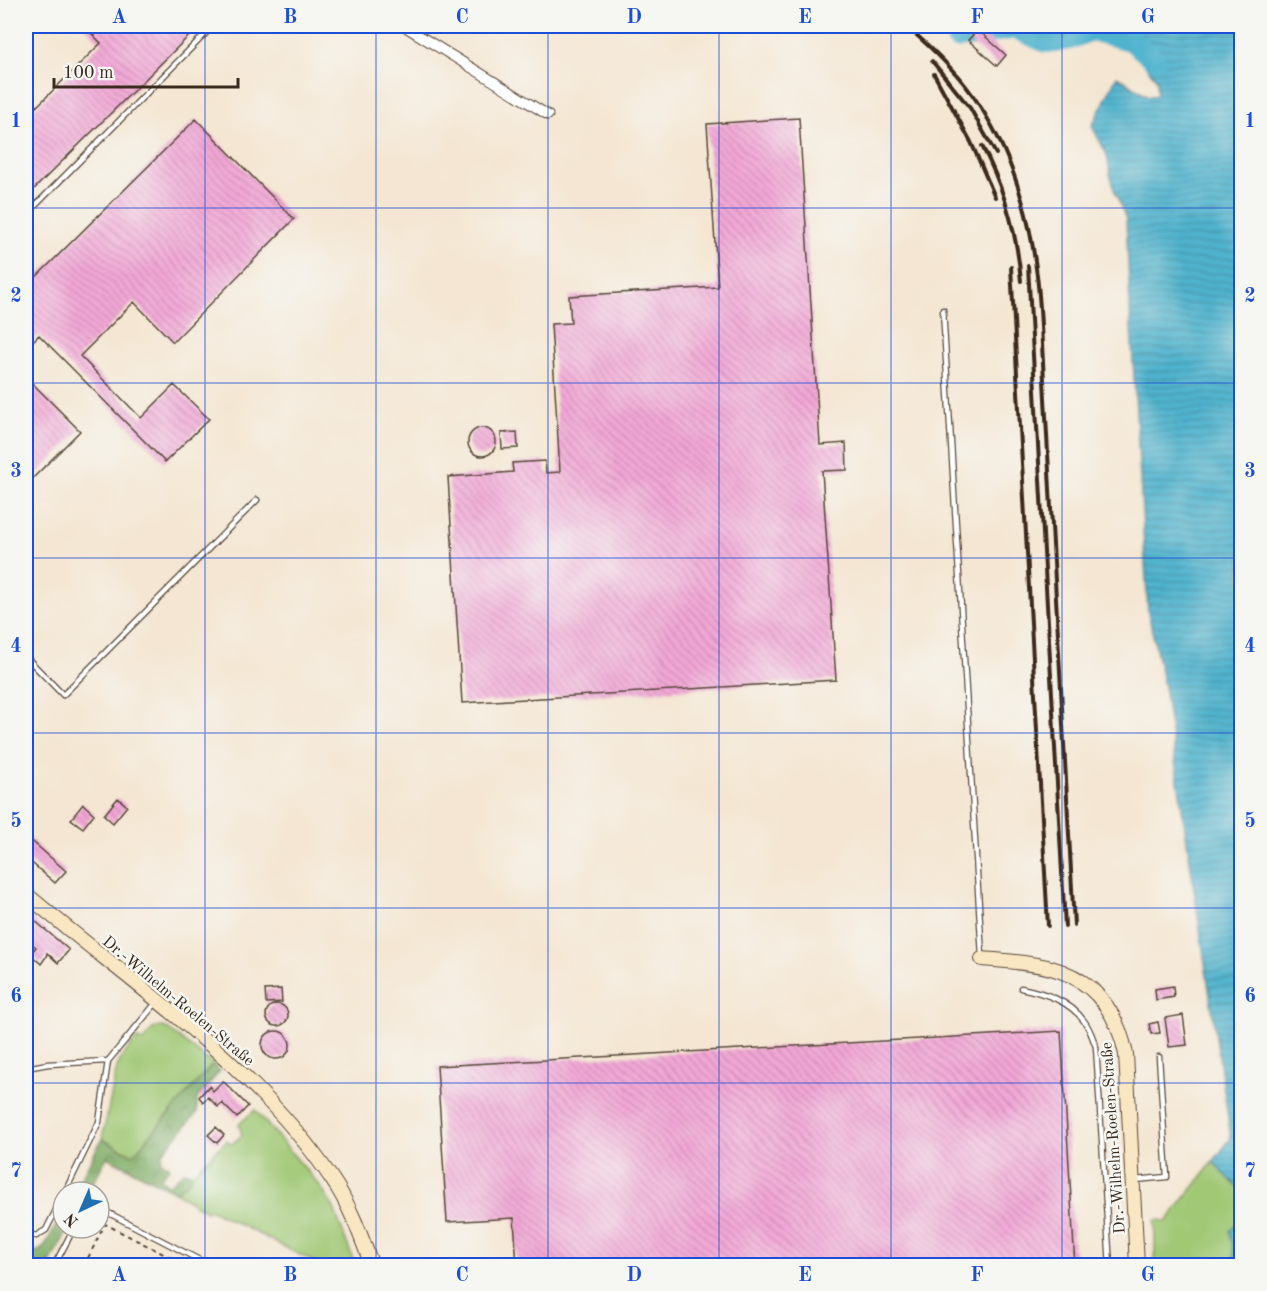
<svg xmlns="http://www.w3.org/2000/svg" width="1267" height="1291" font-family="'Old Standard TT',serif">
<defs>
<pattern id="forest-crowns" width="20" height="18" patternUnits="userSpaceOnUse" patternTransform="scale(1.5)"><rect width="20" height="18" fill="#80ac66"/><path d="M2 6a3 3 0 1 1 6 0M12 15a3 3 0 1 1 6 0" fill="none" stroke="#6a8c53"/></pattern>
<pattern id="water-rules" width="6" height="5" patternUnits="userSpaceOnUse" patternTransform="scale(1.5)"><rect width="6" height="5" fill="#50b3ce"/><path d="M0 2.5h6" fill="none" stroke="#4492a7"/></pattern>
<pattern id="building-back-hatch" width="6" height="6" patternUnits="userSpaceOnUse" patternTransform="scale(1.5)"><rect width="6" height="6" fill="#f3a8d7"/><path d="M-1 5l2 2M0 0l6 6M5-1l2 2" fill="none" stroke="#c689ae"/></pattern>
</defs>
<rect width="100%" height="100%" fill="#f6f6f2"/>
<filter id="ink" filterUnits="userSpaceOnUse"><feTurbulence type="fractalNoise" baseFrequency=".0167" numOctaves="2"/><feDisplacementMap in="SourceGraphic" scale="12" xChannelSelector="R" yChannelSelector="G"/><feConvolveMatrix kernelMatrix="1 2 1 2 8 2 1 2 1" color-interpolation-filters="sRGB"/></filter>
<filter id="wash" filterUnits="userSpaceOnUse"><feTurbulence type="fractalNoise" baseFrequency=".008" numOctaves="4" result="noise"/><feDisplacementMap in="SourceGraphic" scale="24" xChannelSelector="R" yChannelSelector="G"/><feGaussianBlur stdDeviation="1.35" result="paint"/><feColorMatrix in="noise" values="0 0 0 0 0 0 0 0 0 0 0 0 0 0 0 0 0 1.4 0 .05"/><feComposite in="paint" operator="in"/></filter>
<g filter="url(#wash)">
<rect width="100%" height="100%" fill="#f4e6d2"/>
<path fill="#a0c874" stroke="#6e7949" stroke-width="1.5" d="M 158,1027 L 164,1027 L 169,1030 L 213,1064 L 133,1155 L 102,1139 L 117,1067 L 122,1057 L 137,1038 L 142,1042 L 153,1029 Z
M 255,1110 L 320,1186 L 334,1208 L 355,1265 L 320,1265 L 209,1209 L 206,1211 L 175,1192 L 189,1181 L 192,1174 L 227,1140 L 232,1144 L 242,1135 L 239,1124 Z
M 1213,1162 L 1241,1191 L 1241,1219 L 1230,1232 L 1236,1265 L 1155,1266 L 1155,1220 L 1167,1221 Z"/>
<path fill="url(#forest-crowns)" stroke="#5e6b42" stroke-width="1.5" d="M 213,1064 L 220,1071 L 197,1098 L 197,1113 L 162,1153 L 161,1161 L 170,1167 L 160,1178 L 168,1185 L 185,1171 L 192,1174 L 189,1181 L 175,1192 L 107,1157 L 88,1192 L 74,1192 L 102,1139 L 133,1155 Z
M 63,1212 L 63,1228 L 69,1228 L 49,1265 L 26,1265 L 26,1246 L 37,1252 L 44,1247 Z"/>
<path fill="url(#water-rules)" stroke="#466e76" stroke-width="1.5" d="M 1126,26 L 1241,26 L 1241,1191 L 1213,1162 L 1231,1138 L 1164,686 L 1148,612 L 1131,327 L 1126,219 L 1112,184 L 1107,155 L 1092,126 L 1117,76 L 1148,96 L 1157,95 L 1157,80 L 1143,62 L 1131,40 Z
M 1241,1219 L 1241,1265 L 1236,1265 L 1230,1231 Z"/>
<g fill="none" stroke-linecap="round" stroke-linejoin="round">
<path stroke="#50b3ce" stroke-width="22" d="M 957,38 L 1015,28 L 1046,42 L 1069,39 L 1091,30 L 1131,40 L 1155,60"/>
</g>
<g id="blocks">
<path fill="url(#building-back-hatch)" d="M 84,26 L 199,26 L 26,197 L 26,117 L 101,43 Z
M 978,30 L 1006,55 L 997,66 L 968,40 Z
M 799,118 L 820,445 L 846,443 L 847,470 L 822,471 L 836,680 L 462,703 L 448,477 L 513,472 L 512,463 L 545,461 L 546,473 L 560,472 L 551,324 L 571,323 L 569,296 L 718,287 L 707,124 Z
M 196,119 L 294,219 L 173,342 L 134,302 L 80,356 L 141,418 L 174,385 L 209,419 L 165,462 L 39,335 L 26,348 L 26,323 L 27,322 L 26,321 L 26,287 Z
M 26,377 L 80,431 L 26,485 Z
M468 442a14 14 0 1 1 28 0a14 14 0 1 1-28 0Z
M 517,432 L 518,448 L 502,449 L 501,433 Z
M 118,798 L 127,806 L 113,823 L 104,815 Z
M 83,804 L 94,814 L 83,828 L 71,819 Z
M 26,836 L 66,871 L 55,883 L 26,858 Z
M 26,913 L 69,950 L 58,963 L 47,953 L 46,957 L 41,964 L 30,954 L 36,947 L 27,940 L 26,942 Z
M 1173,986 L 1174,997 L 1156,1000 L 1155,989 Z
M 281,989 L 282,1002 L 266,1003 L 265,990 Z
M266 1015a11 11 0 1 1 22 0a11 11 0 1 1-22 0Z
M 1183,1015 L 1187,1045 L 1169,1047 L 1165,1018 Z
M 1158,1022 L 1160,1033 L 1151,1034 L 1149,1024 Z
M262 1045a14 14 0 1 1 28 0a14 14 0 1 1-28 0Z
M 1061,1031 L 1075,1266 L 517,1266 L 514,1218 L 447,1222 L 437,1066 Z
M 223,1081 L 248,1106 L 237,1118 L 222,1103 L 218,1107 L 208,1097 L 203,1102 L 199,1097 L 209,1086 L 213,1091 Z
M 216,1127 L 224,1135 L 217,1143 L 208,1135 Z"/>
</g>
</g>
<g filter="url(#ink)">
<use href="#blocks" fill-opacity="0" stroke="#574639" stroke-width="1.5"/>
<g fill="none" stroke-linecap="round" stroke-linejoin="round">
<g stroke="#574639" stroke-width="7">
<path id="lane" d="M 26,215 L 213,26
M 943,310 L 982,956
M 26,657 L 63,695 L 257,500
M 1021,988 C 1044,993 1069,1000 1084,1021 C 1090,1028 1093,1039 1096,1047 L 1110,1266
M 26,1068 L 48,1064 L 108,1061
M 1135,1180 L 1167,1177 L 1159,1057
M 65,1192 L 99,1122 L 108,1061 L 156,1003
M 99,1208 L 211,1266
M 26,1233 L 36,1236 L 46,1230 L 63,1196
M 54,1266 L 74,1228"/>
</g>
<g stroke="#574639" stroke-width="11">
<path id="street" d="M 404,26 L 548,115"/>
</g>
<g stroke="#574639" stroke-width="16">
<path id="secondary" d="M 26,894 C 132,984 253,1062 332,1179 C 350,1205 361,1236 372,1266
M 982,959 C 1004,961 1029,962 1051,968 C 1095,980 1117,1012 1126,1054 L 1137,1266"/>
</g>
<path stroke="#574639" stroke-width="2" stroke-dasharray="4.5 4.5" stroke-linecap="butt" d="M 84,1266 L 105,1224 L 187,1266"/>
<use href="#lane" stroke="#fff" stroke-width="4.5"/>
<use href="#street" stroke="#fff" stroke-width="9"/>
<use href="#secondary" stroke="#f9e7c3" stroke-width="14"/>
<path stroke="#3b2a1e" stroke-width="4" d="M 906,26 C 931,47 960,75 978,103 C 1019,165 1035,235 1040,308 L 1074,925
M 932,61 L 970,108 L 996,154
M 934,74 L 971,142 L 995,197
M 982,146 C 1004,188 1017,233 1021,281
M 1028,266 L 1065,926
M 1011,267 L 1048,926"/>
</g>
</g>
<path fill="none" stroke="#1d4ed8" stroke-width="1.5" stroke-opacity="0.55" d="M 205,26 L 205,1266M 376,26 L 376,1266M 548,26 L 548,1266M 719,26 L 719,1266M 891,26 L 891,1266M 1062,26 L 1062,1266M 26,208 L 1242,208M 26,383 L 1242,383M 26,558 L 1242,558M 26,733 L 1242,733M 26,908 L 1242,908M 26,1083 L 1242,1083"/>
<g text-anchor="middle" stroke-width="5" stroke-linejoin="round" paint-order="stroke">
<g font-size="16" fill="#3b2a1e" stroke="#f6f6f2">
<text transform="translate(179 1000) rotate(40)" y="6">Dr.-Wilhelm-Roelen-Straße</text>
<text transform="translate(1112 1138) rotate(-94)" y="6">Dr.-Wilhelm-Roelen-Straße</text>
</g>
</g>
<rect width="1267" height="1291" fill="none" stroke="#f6f6f2" stroke-width="66"/>
<g transform="translate(81 1210) rotate(224)"><circle r="28" fill="#f6f6f2" stroke="#aba49d" stroke-width="1.5"/>
<path d="M0-4.5L10 22L0 15L-10 22Z" fill="#1f6fb2"/>
<text y="-9" font-size="16" font-weight="bold" text-anchor="middle" fill="#3b2a1e">N</text>
</g>
<path d="M54 78v9h184v-9" fill="none" stroke="#3b2a1e" stroke-width="3"/>
<text x="63" y="78" font-size="18" fill="#3b2a1e" stroke="#f6f6f2" stroke-width="4.5" paint-order="stroke">100 m</text>
<rect x="33" y="33" width="1201" height="1225" fill="none" stroke="#1d4ed8" stroke-width="2"/>
<g font-size="20" text-anchor="middle" font-weight="bold" fill="#1d4ed8">
<text x="119" y="23">A</text>
<text x="290" y="23">B</text>
<text x="462" y="23">C</text>
<text x="634" y="23">D</text>
<text x="805" y="23">E</text>
<text x="977" y="23">F</text>
<text x="1148" y="23">G</text>
<text x="16" y="127">1</text>
<text x="1250" y="127">1</text>
<text x="16" y="302">2</text>
<text x="1250" y="302">2</text>
<text x="16" y="477">3</text>
<text x="1250" y="477">3</text>
<text x="16" y="652">4</text>
<text x="1250" y="652">4</text>
<text x="16" y="827">5</text>
<text x="1250" y="827">5</text>
<text x="16" y="1002">6</text>
<text x="1250" y="1002">6</text>
<text x="16" y="1177">7</text>
<text x="1250" y="1177">7</text>
<text x="119" y="1281">A</text>
<text x="290" y="1281">B</text>
<text x="462" y="1281">C</text>
<text x="634" y="1281">D</text>
<text x="805" y="1281">E</text>
<text x="977" y="1281">F</text>
<text x="1148" y="1281">G</text>
</g>
</svg>
